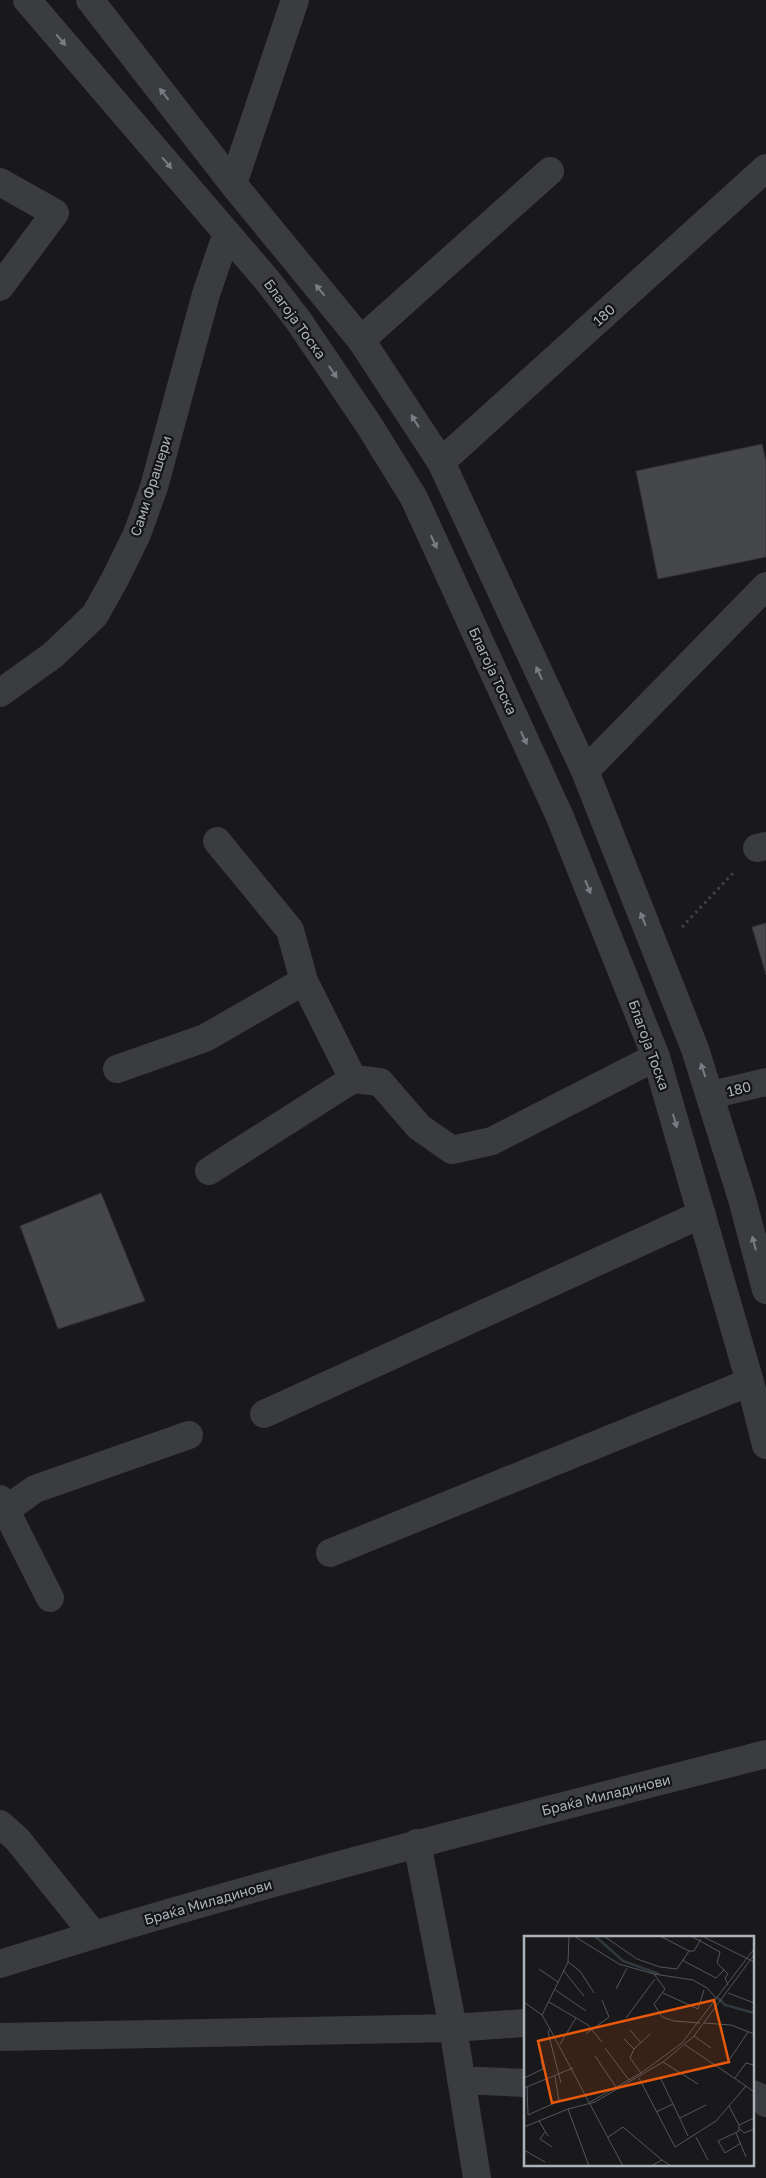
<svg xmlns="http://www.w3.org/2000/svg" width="766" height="2178" font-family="'Golos Text',sans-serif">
<rect width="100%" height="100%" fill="#19191b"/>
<path fill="#46474b" stroke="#333337" d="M 762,444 L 766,461 L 766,557 L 658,579 L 636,471 Z
M 766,923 L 766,975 L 752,927 Z
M 101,1193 L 145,1301 L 58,1329 L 20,1226 Z"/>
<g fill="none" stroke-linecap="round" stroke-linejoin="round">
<path stroke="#404347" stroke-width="3" stroke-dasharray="2.5 4" stroke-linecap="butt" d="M 682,927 L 734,872"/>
<path stroke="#3a3c40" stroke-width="28" d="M 27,0 L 267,280 L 298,320 L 369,425 L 414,498 L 560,817 L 656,1057 L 750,1382 L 766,1445
M 90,0 L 233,184 L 361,340 L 441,462 L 585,771 L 695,1049 L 742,1199 L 766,1290
M 0,182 L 55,213 L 0,287
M 233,184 L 295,0
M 361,340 L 550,171
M 441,462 L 766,168
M 0,693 L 53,655 L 95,615 L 116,577 L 137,534 L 154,487 L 206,294 L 227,233
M 585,771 L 766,586
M 217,841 L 290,930 L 304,981 L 353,1079
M 757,848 L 766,846
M 117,1069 L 205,1038 L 304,981
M 711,1095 L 766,1082
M 209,1171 L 353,1079 L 380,1082 L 419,1127 L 452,1150 L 492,1141 L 656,1057
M 264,1414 L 702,1214
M 0,1499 L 50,1598
M 0,1514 L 35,1489 L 189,1435
M 330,1553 L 750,1382
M 0,1824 L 17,1839 L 94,1935
M 417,1843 L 453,2028 L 477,2178
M 0,1964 C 252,1884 509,1820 766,1754
M 0,2037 L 453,2028 L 525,2023
M 461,2080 L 525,2083
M 752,2094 L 762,2098 L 766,2103"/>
</g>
<defs><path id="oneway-solid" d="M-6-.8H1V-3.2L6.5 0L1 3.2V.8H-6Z" transform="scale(1.25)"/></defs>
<g fill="#797d83">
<use href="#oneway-solid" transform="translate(61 40) rotate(49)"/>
<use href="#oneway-solid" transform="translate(164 94) rotate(-128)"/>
<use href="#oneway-solid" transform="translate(167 163) rotate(49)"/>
<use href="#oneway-solid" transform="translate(320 290) rotate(-129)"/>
<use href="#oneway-solid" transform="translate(333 372) rotate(56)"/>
<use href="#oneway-solid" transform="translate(415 421) rotate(-122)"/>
<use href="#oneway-solid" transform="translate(434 542) rotate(65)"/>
<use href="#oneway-solid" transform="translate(539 673) rotate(-115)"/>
<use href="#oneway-solid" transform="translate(524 738) rotate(65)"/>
<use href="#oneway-solid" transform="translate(588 887) rotate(68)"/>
<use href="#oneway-solid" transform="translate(643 919) rotate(-112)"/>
<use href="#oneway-solid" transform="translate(703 1070) rotate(-109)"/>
<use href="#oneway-solid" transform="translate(675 1121) rotate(74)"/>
<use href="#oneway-solid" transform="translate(754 1243) rotate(-105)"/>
</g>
<g text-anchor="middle" stroke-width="4.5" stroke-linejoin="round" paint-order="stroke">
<g font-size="14" fill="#acb2ba" stroke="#141416">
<text transform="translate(604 315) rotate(-42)" y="5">180</text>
<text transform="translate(295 319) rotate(54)" y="5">Благоја Тоска</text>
<text transform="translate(151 486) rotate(-72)" y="5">Сами Фрашери</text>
<text transform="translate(493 671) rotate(65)" y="5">Благоја Тоска</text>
<text transform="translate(649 1045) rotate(70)" y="5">Благоја Тоска</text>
<text transform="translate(739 1089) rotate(-14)" y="5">180</text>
<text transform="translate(606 1795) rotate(-14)" y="5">Браќа Миладинови</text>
<text transform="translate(208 1902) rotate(-16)" y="5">Браќа Миладинови</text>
</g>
</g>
<g transform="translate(524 1936)">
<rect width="230" height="230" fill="#19191b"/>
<path fill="none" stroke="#2f393f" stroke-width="2.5" d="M 71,0 L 99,25 L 135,38M 194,62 L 201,69 L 230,77"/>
<path fill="none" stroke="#54565b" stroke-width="1" d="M 50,0 L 95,28 L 130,38 L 141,53 L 130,68 L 138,81 L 150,85 L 176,87M 80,0 L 113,23 L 136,31 L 153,33 L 165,15M 136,0 L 165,15 L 170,15 L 177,3M 178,0 L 230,26M 158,24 L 192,42 L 200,34 L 193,27 L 196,16 L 167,0M 44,26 L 56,35 L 70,57M 15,33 L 34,46M 39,34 L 60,60M 200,34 L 204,38 L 201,42 L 204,49M 130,38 L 169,44 L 183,52 L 193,63M 30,53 L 62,75M 92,53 L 103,32M 139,57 L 174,73 L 180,54M 204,57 L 230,67M 0,66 L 18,79 L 26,93 L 99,230M 25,66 L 64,89 L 78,106M 18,79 L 44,26 L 45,0M 102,82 L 131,43M 180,87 L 207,89 L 230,98M 26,93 L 24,96 L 37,147M 106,94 L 117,107M 62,98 L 85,81 L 78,64M 170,100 L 187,112M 100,103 L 110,113 L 106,122 L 117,137M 36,108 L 52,82M 161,109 L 222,150M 81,112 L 105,144M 110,113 L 126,98M 71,120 L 92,151M 206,123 L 224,96M 139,126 L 174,148M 0,142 L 19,133 L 17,124M 115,142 L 151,211 L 192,185 L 222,150 L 230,156M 211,142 L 222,127 L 230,129M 3,151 L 4,179 L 35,165 L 31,140M 0,152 L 49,132M 66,166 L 117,137 L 158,107 L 230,13M 149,168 L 164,200M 205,170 L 215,189M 44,173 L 65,230M 132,176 L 149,168 L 136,141M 156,182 L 182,169M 15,185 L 24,200M 215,189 L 215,195 L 194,205 L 201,217 L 217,207M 215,189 L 230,182M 0,191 L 44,173 L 71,166 L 139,126 L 170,100 L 230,19M 216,193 L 220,197 L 230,193M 21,196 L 16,203 L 28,211M 212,197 L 222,221M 84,201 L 99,191 L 138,224M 172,201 L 184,224M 0,214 L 21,226M 127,230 L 138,224 L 147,230"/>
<path fill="#e8590c" fill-opacity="0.15" stroke="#e8590c" stroke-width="2.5" d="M 190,64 L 205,126 L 28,167 L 14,105 Z"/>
<rect width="230" height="230" fill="none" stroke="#acb2ba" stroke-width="2.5"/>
</g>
</svg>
